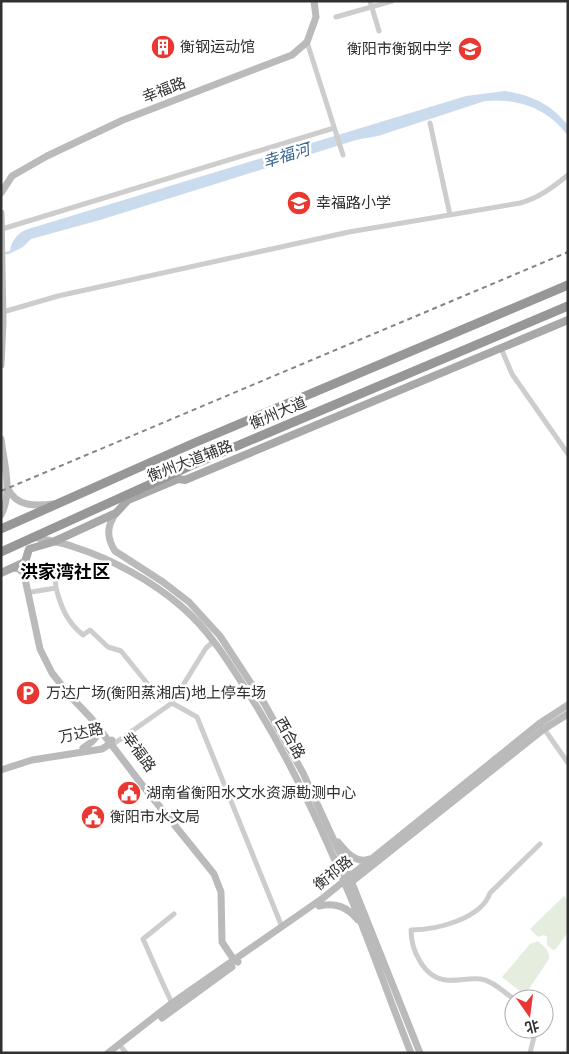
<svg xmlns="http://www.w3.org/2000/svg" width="569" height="1054" font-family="Arial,'Noto Sans SC',sans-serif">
<rect width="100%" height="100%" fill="#fff"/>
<path fill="#e4edde" d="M 564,896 L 568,900 L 568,932 L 556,949 L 553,950 L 547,945 L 547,937 L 544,935 L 538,937 L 530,929 Z
M 538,941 C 544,947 550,950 549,959 L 525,995 L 502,977 L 530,944 Z"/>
<path fill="#cadbed" d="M 505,91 C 533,96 549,103 568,125 L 568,136 C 548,108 518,98 485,101 L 378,136 L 356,140 L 100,220 L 31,239 L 23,247 L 9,254 L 1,255 L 1,253 L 10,251 C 11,242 17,234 25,230 L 466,96 Z"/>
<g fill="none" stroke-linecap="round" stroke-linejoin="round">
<path stroke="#cdcdcd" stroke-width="5" d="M 370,1 L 379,31
M 336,17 L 392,1
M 307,42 L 343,155
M 430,123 L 450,215
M 2,229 L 334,128
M 3,312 L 58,296 L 349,232 L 520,203 C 539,198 553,187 568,175
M 501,348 L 512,374 L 568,454
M 54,566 L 56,588
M 31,592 L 56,588 C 61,607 67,622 83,635 L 90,630 L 108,647 L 121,651 L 160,699
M 172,703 L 197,717 L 282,927
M 540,723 L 568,763
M 115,743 L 172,703 L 206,648 L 214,641
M 514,999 C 505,993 495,983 485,980 C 473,976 458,982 446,980 C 424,978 411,950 411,930 C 436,930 481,919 490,893 L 540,844
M 173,1005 C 162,983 153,961 143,939 L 174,914
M 119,1044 L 126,1053
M 530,1053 L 536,1029"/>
<path stroke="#bababa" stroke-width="7" d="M 1,193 L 12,176 L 47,156 L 123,120 L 292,55 L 307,42 L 316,17 L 314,1
M 1,213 L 3,322 L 1,365
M 1,439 C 4,464 13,492 1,515
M 8,489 C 17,507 35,506 53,504
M 116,513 C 107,526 106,537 115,551 L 163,582 L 189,602 L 220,636 L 264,703 L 303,773 L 342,858 L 420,1053
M 33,537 C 46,540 61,542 74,547 C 112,559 152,581 182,607 C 210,631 229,663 249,694 C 295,767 330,846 362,925 C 379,968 394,1011 411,1053
M 12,568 L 19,569 L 24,574 L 40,649 L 52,673 L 71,697 L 91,718 L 143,786 L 214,874 L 221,892 L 222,942 L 234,960 L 238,962
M 83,748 C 92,742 97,739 99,728
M 1,770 L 32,760 L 102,749 L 111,743 L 112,740
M 338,842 C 346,852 356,864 369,859
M 349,884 L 544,729 L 568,714
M 319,906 C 336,902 347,907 358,920
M 162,1018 L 232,967
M 108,1053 L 172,1003 L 323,898 L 540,723 L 568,705"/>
<path stroke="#a8a8a8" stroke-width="8" d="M 1,573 L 25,562 L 29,549 L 53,542 L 116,513 L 128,500 L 178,479 L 185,480 L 568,320"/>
<path stroke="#979797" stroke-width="9" d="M 1,529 L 194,443 L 568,285
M 1,552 L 199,462 L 568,306"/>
<path stroke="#858585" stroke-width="2" stroke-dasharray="5 4" stroke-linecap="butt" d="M 1,491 L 568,252"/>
</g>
<defs>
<g id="building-disc" transform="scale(1.25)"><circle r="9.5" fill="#e83831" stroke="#fff"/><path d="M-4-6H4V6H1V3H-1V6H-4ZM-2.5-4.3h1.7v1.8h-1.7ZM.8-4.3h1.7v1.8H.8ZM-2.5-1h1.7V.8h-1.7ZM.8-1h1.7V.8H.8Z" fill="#fff"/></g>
<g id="school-disc" transform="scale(1.25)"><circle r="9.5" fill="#e83831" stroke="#fff"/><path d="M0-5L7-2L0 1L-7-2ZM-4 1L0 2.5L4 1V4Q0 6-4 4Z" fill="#fff"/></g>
<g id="parking-disc" transform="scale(1.25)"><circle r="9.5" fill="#e83831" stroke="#fff"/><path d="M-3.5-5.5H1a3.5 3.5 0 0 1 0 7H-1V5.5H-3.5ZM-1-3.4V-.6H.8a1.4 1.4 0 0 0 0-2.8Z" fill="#fff"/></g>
<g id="civic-disc" transform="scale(1.25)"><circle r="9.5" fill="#e83831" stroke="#fff"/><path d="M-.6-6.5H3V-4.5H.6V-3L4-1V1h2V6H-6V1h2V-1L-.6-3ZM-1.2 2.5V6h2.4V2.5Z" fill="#fff"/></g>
</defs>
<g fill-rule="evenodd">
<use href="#building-disc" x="163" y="47"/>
<use href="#school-disc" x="470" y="49"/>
<use href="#school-disc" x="299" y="203"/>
<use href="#parking-disc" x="28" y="693"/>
<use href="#civic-disc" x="129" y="793"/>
<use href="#civic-disc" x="93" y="817"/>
</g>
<g text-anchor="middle" stroke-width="5" stroke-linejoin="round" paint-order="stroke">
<g font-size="15" fill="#303030" stroke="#fff" text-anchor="start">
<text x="180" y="52">衡钢运动馆</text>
<text x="452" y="54" text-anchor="end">衡阳市衡钢中学</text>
<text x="316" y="208">幸福路小学</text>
<text x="46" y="698">万达广场(衡阳蒸湘店)地上停车场</text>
<text x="146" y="798">湖南省衡阳水文水资源勘测中心</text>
<text x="110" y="822">衡阳市水文局</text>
</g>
<g font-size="15" fill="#303030" stroke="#fff">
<text transform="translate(164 90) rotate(-21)" y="5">幸福路</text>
<text transform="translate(278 413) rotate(-23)" y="5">衡州大道</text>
<text transform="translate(190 461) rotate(-21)" y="5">衡州大道辅路</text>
<text transform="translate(81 733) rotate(-12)" y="5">万达路</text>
<text transform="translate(290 738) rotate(61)" y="5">西合路</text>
<text transform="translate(139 752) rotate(54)" y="5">幸福路</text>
<text transform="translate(333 873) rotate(-39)" y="5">衡祁路</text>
</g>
<g font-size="16" font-style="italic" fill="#3c6894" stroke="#fff">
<text transform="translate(286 155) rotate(-17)" y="6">幸福河</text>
</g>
<g font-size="18" font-weight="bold" fill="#000" stroke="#fff">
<text x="65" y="578">洪家湾社区</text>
</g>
</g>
<rect width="569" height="1054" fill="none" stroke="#303030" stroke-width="5"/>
<g transform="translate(529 1014) rotate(166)"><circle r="24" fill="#ffffff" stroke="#acacac"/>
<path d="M0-4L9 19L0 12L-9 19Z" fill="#e83831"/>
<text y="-8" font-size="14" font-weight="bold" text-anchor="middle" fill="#303030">北</text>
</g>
</svg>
